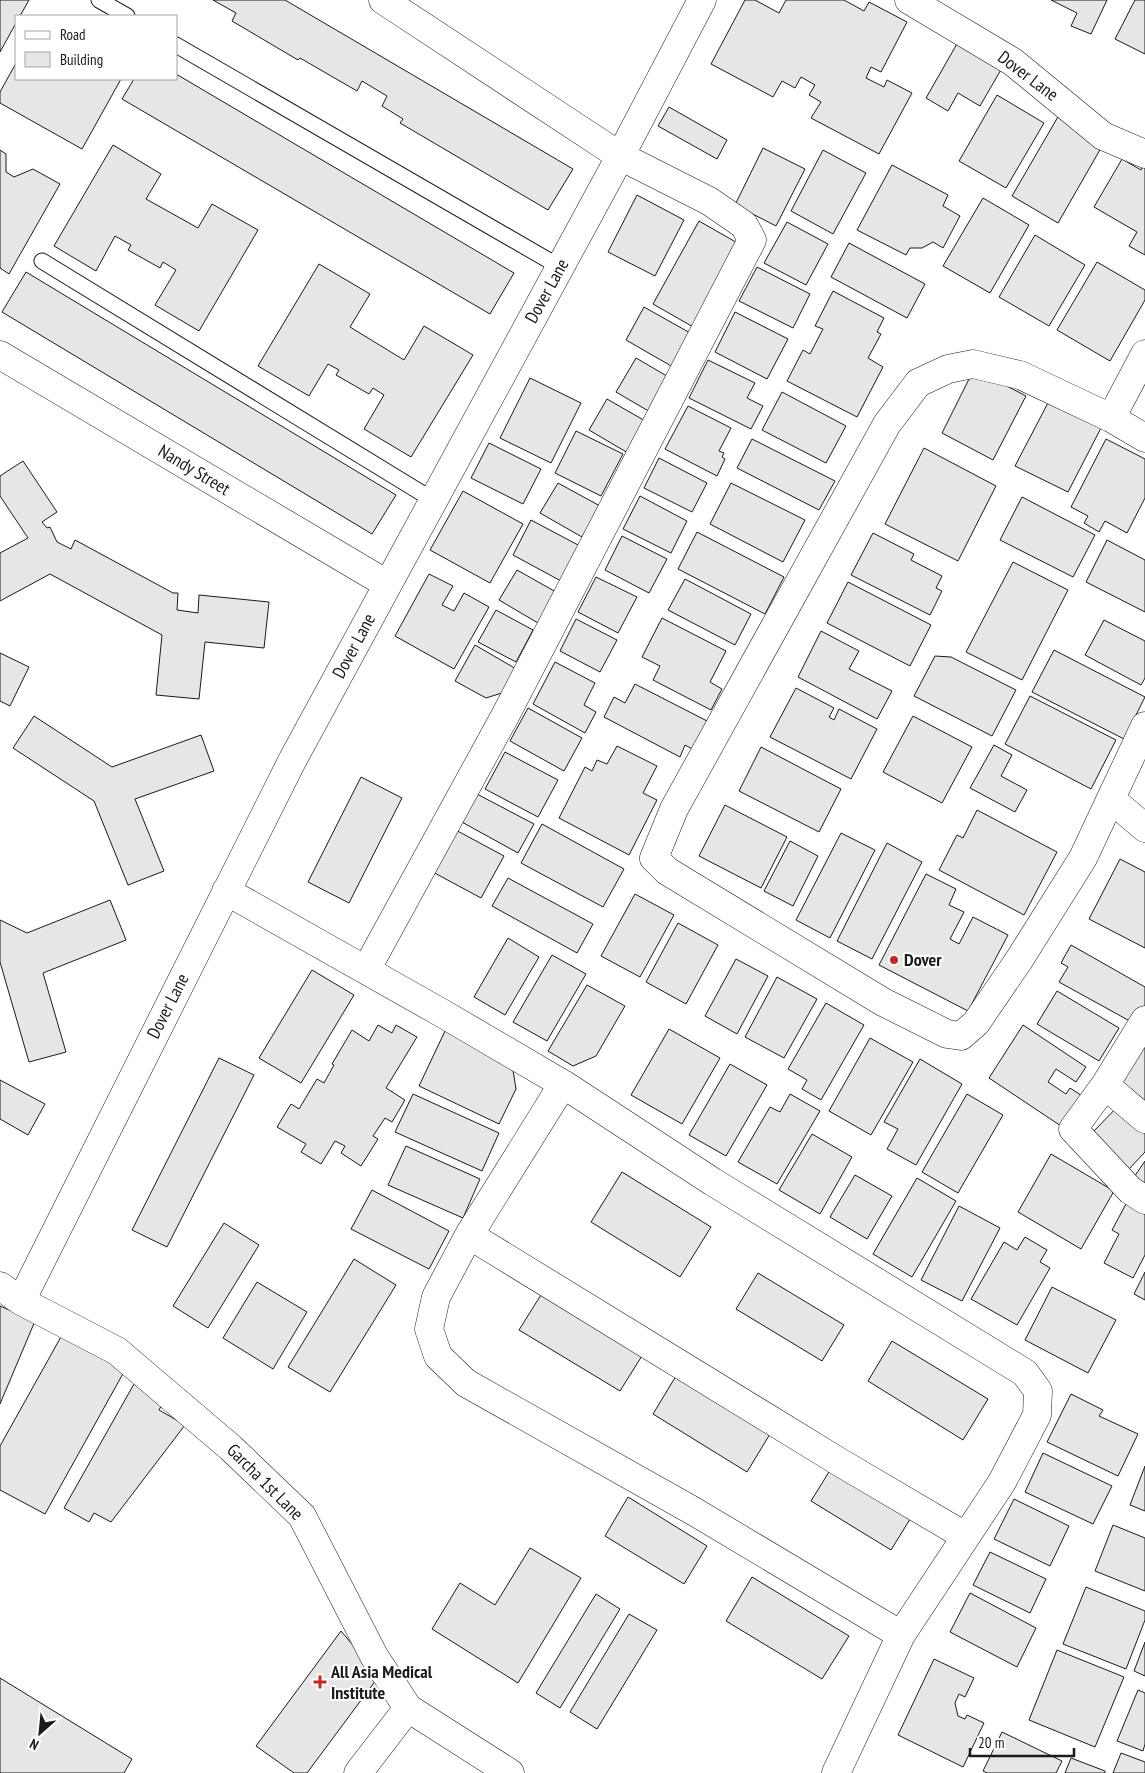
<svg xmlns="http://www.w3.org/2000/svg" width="1145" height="1773" font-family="'PT Sans Narrow',sans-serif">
<rect width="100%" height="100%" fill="#fff"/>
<path fill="#e6e6e6" stroke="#1a1a1a" d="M 0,0 L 29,0 L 20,16 L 16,16 L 16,23 L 0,52 Z
M 213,0 L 285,0 L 573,169 L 548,210 L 400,123 L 403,119 L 382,106 L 387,96 L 362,81 L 357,91 L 300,58 L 298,60 L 232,21 L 236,13 Z
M 745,0 L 755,0 L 779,13 L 786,0 L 844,0 L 864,11 L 869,2 L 907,22 L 881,72 L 871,67 L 866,78 L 884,87 L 887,80 L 912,93 L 879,154 L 811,118 L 821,102 L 809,95 L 815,85 L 801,77 L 795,88 L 782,81 L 773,97 L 711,64 Z
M 1051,0 L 1107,0 L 1091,34 L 1071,26 L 1077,13 Z
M 1135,0 L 1145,0 L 1145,54 L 1115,39 Z
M 962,35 L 1006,61 L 980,106 L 958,93 L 948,111 L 926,98 Z
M 16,63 L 16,79 L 121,79 L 82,149 L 0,103 L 0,92 Z
M 176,74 L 514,273 L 490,314 L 122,99 L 134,79 L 176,79 Z
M 997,95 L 1044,123 L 1006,188 L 959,161 Z
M 669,107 L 727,140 L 717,159 L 658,126 Z
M 1059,115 L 1105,141 L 1058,223 L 1012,196 Z
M 113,145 L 161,174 L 146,199 L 198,228 L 212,204 L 258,230 L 199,331 L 155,305 L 176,270 L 163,262 L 160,268 L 128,250 L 131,245 L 115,236 L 96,271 L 54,246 Z
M 763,148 L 805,169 L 776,226 L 735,205 Z
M 0,150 L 6,154 L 6,172 L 14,177 L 33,169 L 60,184 L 9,274 L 0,268 Z
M 823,150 L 866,173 L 833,234 L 791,211 Z
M 1122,159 L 1141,170 L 1143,165 L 1145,166 L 1145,255 L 1129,246 L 1137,232 L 1094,207 Z
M 892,165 L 948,195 L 943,206 L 960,216 L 943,248 L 933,242 L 922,248 L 910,248 L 906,255 L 857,230 Z
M 637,195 L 684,220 L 655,276 L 608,252 Z
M 983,198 L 1029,225 L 990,293 L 943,266 Z
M 699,221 L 741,245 L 695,328 L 653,304 Z
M 787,222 L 828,244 L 806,285 L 764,263 Z
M 1035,235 L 1085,265 L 1049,326 L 999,297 Z
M 849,243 L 925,284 L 907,318 L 831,277 Z
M 1097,262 L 1145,290 L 1145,300 L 1110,361 L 1057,330 Z
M 319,264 L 370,294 L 350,327 L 404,360 L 424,326 L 473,355 L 411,457 L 364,429 L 384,395 L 373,388 L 369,394 L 336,375 L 339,370 L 328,364 L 309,396 L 258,366 Z
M 757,267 L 810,294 L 793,328 L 739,301 Z
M 26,272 L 396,495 L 372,534 L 2,312 Z
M 833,291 L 884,318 L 877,332 L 881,334 L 868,358 L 883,367 L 857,417 L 787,381 L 803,350 L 810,354 L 823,329 L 815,326 Z
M 644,307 L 692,334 L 673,367 L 626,340 Z
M 735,312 L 788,339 L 767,379 L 715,352 Z
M 636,358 L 672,379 L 652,413 L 616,392 Z
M 708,360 L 755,383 L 747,398 L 763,406 L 751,429 L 689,398 Z
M 974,369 L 1026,396 L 993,460 L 942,433 Z
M 530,378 L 581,403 L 551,463 L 500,438 Z
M 782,392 L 846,426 L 826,463 L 762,430 Z
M 607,399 L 647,422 L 628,453 L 589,430 Z
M 1050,399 L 1102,426 L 1068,492 L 1015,466 Z
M 688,406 L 731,428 L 719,451 L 724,453 L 722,457 L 725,459 L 717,476 L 665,449 Z
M 576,431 L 623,454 L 601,496 L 555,473 Z
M 752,439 L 835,481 L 819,510 L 737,468 Z
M 1106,439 L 1145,459 L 1145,498 L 1127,533 L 1105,521 L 1099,532 L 1084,523 L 1088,516 L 1071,507 Z
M 489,443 L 541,469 L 523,504 L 471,478 Z
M 924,448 L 996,486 L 958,561 L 885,524 Z
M 659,458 L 707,483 L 692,512 L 644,488 Z
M 23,461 L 57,512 L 42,522 L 47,528 L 50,527 L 57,542 L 71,549 L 75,540 L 173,593 L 178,593 L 177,610 L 198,613 L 199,595 L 269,602 L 264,648 L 205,642 L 199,699 L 156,695 L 162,635 L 50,574 L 0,601 L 0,553 L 28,538 L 0,496 L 0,476 Z
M 558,483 L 600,506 L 582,537 L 540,513 Z
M 731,483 L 805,520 L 783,562 L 710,524 Z
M 463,491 L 523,524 L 490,583 L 430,550 Z
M 640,496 L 687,521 L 671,553 L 623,529 Z
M 1022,497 L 1095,535 L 1073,577 L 1000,540 Z
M 531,520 L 580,546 L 561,581 L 513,555 Z
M 697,532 L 784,577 L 765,614 L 678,569 Z
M 873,533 L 914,554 L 911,560 L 942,576 L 936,588 L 942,591 L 930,615 L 851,575 Z
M 622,536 L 667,559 L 649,593 L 605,570 Z
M 1107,540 L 1145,560 L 1145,612 L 1086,582 Z
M 1013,562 L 1068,590 L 1022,680 L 966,652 Z
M 517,570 L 556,592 L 538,623 L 499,600 Z
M 429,574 L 453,586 L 442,605 L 454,611 L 464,593 L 489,607 L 454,669 L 395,636 Z
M 596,577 L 637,597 L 618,633 L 578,612 Z
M 685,579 L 751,614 L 735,645 L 668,610 Z
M 848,582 L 931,625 L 910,666 L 827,623 Z
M 496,610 L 533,630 L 516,662 L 478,642 Z
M 662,618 L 726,651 L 710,682 L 722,689 L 711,710 L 653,680 L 660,666 L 642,657 Z
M 576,619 L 617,640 L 600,672 L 560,651 Z
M 1104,620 L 1145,641 L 1145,678 L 1141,685 L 1085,655 Z
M 821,631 L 859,651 L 849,669 L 892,691 L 877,719 L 798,677 Z
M 475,645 L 518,670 L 505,692 L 486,698 L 455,681 Z
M 1054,650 L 1145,697 L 1124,739 L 1032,692 Z
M 0,653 L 29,667 L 10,706 L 0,701 Z
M 935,656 L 951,657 L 1016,690 L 992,736 L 914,696 Z
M 555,662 L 595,683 L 584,705 L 596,712 L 585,733 L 533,704 Z
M 635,684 L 709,722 L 694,750 L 685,745 L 680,757 L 604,717 L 614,697 L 625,703 Z
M 796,688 L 834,708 L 829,717 L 834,720 L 839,709 L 877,729 L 851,779 L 770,737 Z
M 1030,696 L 1116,740 L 1091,789 L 1005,744 Z
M 528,708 L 582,738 L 564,771 L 510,741 Z
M 34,716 L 112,767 L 201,735 L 214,771 L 135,799 L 164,871 L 128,885 L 94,801 L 13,748 Z
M 913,716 L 972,747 L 942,803 L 883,772 Z
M 994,745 L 1012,755 L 1001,776 L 1027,790 L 1015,812 L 970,788 Z
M 617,746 L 657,766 L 643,793 L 657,800 L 629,855 L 559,818 L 585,767 L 592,771 L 597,760 L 607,764 Z
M 761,747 L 841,789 L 819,832 L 739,791 Z
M 505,752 L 558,780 L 538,817 L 485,789 Z
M 361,777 L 402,798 L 349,903 L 308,882 Z
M 475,793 L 534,824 L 518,853 L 460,821 Z
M 725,805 L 787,837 L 761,888 L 699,856 Z
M 977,810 L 1057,852 L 1024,915 L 939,870 L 957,835 L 963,838 Z
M 542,824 L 624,869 L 603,907 L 521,863 Z
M 452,828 L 504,856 L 481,898 L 429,870 Z
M 841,833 L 875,850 L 830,938 L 796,920 Z
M 790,841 L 818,856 L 793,906 L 764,891 Z
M 887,843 L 922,862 L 872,959 L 837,941 Z
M 1120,859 L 1145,872 L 1145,948 L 1089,919 Z
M 926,874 L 956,889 L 949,905 L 964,912 L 950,939 L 959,944 L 973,917 L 1008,935 L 968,1011 L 879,965 Z
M 508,878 L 593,924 L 577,953 L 492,906 Z
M 635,894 L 674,915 L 640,977 L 601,956 Z
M 110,900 L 126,940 L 43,973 L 66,1052 L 29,1062 L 0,962 L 0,920 L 27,933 Z
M 678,923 L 718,945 L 686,1004 L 646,982 Z
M 508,938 L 539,957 L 505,1015 L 474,997 Z
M 1071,945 L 1145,987 L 1145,1011 L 1137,1025 L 1059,982 L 1068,967 L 1061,963 Z
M 552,955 L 586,974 L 547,1041 L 513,1022 Z
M 736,959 L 768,976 L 737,1034 L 705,1016 Z
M 312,970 L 354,995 L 301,1083 L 259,1058 Z
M 777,977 L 817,999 L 784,1058 L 745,1037 Z
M 587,985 L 625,1006 L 596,1056 L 573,1066 L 548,1051 Z
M 1057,991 L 1119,1028 L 1099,1061 L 1037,1024 Z
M 826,1003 L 864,1025 L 821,1100 L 802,1089 L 807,1080 L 788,1069 Z
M 378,1025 L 392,1033 L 396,1025 L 417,1037 L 386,1088 L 405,1100 L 392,1122 L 385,1118 L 373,1136 L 378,1139 L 361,1166 L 341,1153 L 345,1146 L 335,1141 L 321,1164 L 301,1152 L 306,1144 L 277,1127 L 291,1104 L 299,1109 L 317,1079 L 324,1083 L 334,1065 L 332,1064 L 352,1030 L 369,1041 Z
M 1023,1025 L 1086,1067 L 1076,1082 L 1056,1069 L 1048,1082 L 1066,1094 L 1070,1088 L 1084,1097 L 1064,1128 L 989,1078 Z
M 669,1029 L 720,1058 L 682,1124 L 631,1095 Z
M 445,1031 L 512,1064 L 516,1089 L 499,1124 L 419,1086 Z
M 1145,1037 L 1145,1105 L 1112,1079 Z
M 870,1038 L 913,1062 L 871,1135 L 829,1111 Z
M 219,1058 L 254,1075 L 167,1247 L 132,1230 Z
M 920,1059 L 962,1084 L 916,1165 L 887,1149 L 898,1129 L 884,1122 Z
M 730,1064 L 767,1085 L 726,1156 L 689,1135 Z
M 0,1080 L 45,1104 L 28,1135 L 0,1119 Z
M 413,1094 L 499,1133 L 482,1171 L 395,1132 Z
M 790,1094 L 820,1111 L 777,1184 L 738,1162 L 770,1107 L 780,1112 Z
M 967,1094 L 1003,1115 L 958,1193 L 922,1172 Z
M 1122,1102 L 1145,1125 L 1145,1152 L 1129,1169 L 1092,1133 Z
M 812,1134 L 852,1157 L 820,1214 L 779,1190 Z
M 406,1146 L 480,1179 L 463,1218 L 388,1185 Z
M 1051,1154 L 1114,1191 L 1081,1249 L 1018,1212 Z
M 1145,1161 L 1145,1193 L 1130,1183 Z
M 622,1172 L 711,1227 L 680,1277 L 591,1222 Z
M 855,1175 L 892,1196 L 867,1239 L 830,1217 Z
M 917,1178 L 956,1201 L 912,1277 L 873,1254 Z
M 372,1190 L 449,1231 L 429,1269 L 351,1229 Z
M 1126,1204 L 1145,1214 L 1145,1255 L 1133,1278 L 1104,1263 L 1119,1234 L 1112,1230 Z
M 959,1206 L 1000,1228 L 962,1301 L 921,1280 Z
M 224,1223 L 259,1245 L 208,1328 L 173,1306 Z
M 1025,1237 L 1047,1250 L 1040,1262 L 1050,1268 L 1017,1325 L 971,1299 L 1004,1242 L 1017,1250 Z
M 354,1259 L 396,1285 L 330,1392 L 288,1367 Z
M 1145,1272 L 1145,1300 L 1134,1294 Z
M 758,1273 L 844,1325 L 822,1361 L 736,1309 Z
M 257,1282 L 307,1312 L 273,1369 L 223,1338 Z
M 1052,1287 L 1116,1320 L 1088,1373 L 1025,1340 Z
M 544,1290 L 645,1351 L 620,1391 L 519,1330 Z
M 0,1306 L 35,1321 L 0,1404 Z
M 62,1335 L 125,1370 L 45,1514 L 0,1490 L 0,1446 Z
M 892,1341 L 988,1399 L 963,1440 L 868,1381 Z
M 679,1371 L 773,1429 L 747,1472 L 653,1414 Z
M 134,1384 L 164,1401 L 159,1410 L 185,1425 L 111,1522 L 94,1513 L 89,1522 L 64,1508 Z
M 1071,1394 L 1103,1410 L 1099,1416 L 1138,1434 L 1118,1476 L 1047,1442 Z
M 1043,1453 L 1112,1486 L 1093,1524 L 1025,1492 Z
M 1145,1466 L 1145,1511 L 1130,1505 Z
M 832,1467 L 912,1516 L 891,1550 L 811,1501 Z
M 628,1497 L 707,1546 L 684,1584 L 605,1536 Z
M 1014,1499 L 1069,1526 L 1050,1566 L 994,1539 Z
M 1113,1525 L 1145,1538 L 1145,1591 L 1095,1571 Z
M 530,1548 L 581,1578 L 518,1683 L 432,1629 L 460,1583 L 495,1605 Z
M 990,1552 L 1046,1579 L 1030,1613 L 973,1585 Z
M 752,1577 L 849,1636 L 822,1679 L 726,1621 Z
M 1086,1587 L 1145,1611 L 1145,1620 L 1126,1669 L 1063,1644 Z
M 970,1593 L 1036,1628 L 1017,1667 L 950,1632 Z
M 596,1594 L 620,1609 L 560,1708 L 536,1693 Z
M 629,1614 L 657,1630 L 597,1729 L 570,1712 Z
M 341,1631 L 379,1676 L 307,1773 L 294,1773 L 256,1746 Z
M 1145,1642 L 1145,1676 L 1134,1671 Z
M 1057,1650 L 1124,1677 L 1095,1747 L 1029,1720 Z
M 934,1659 L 974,1678 L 965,1697 L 959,1694 L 955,1703 L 958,1716 L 965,1719 L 967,1715 L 984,1723 L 963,1767 L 898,1735 Z
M 0,1678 L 132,1759 L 124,1773 L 0,1773 Z
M 1138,1690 L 1145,1693 L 1145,1744 L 1143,1751 L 1117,1741 Z
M 1002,1732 L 1062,1761 L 1056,1773 L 987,1773 L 983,1771 Z
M 1121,1753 L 1145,1762 L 1145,1773 L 1113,1773 Z
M 1071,1758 L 1105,1771 L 1105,1773 L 1065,1773 Z"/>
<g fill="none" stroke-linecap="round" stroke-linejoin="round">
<g stroke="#1a1a1a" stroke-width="17">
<path id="service" d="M 99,0 L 127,16
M 176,45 L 560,267
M 42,261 L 433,500"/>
</g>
<g stroke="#1a1a1a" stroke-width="29">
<path id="minor" d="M 909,0 L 1013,62 L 1103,136 L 1145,154
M 1145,354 L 1111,418 L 1145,438
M 0,355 L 387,584
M 1111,418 L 1020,375 L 973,364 L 948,369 L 918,383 L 887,424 L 674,809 L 654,858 L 667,871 L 883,1002 L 947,1034 L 961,1036 L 976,1023 L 1019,960 L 1083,858 L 1145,726
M 1111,799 L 1145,828
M 226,891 L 440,1012 L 563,1084 L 713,1182 L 1025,1373 L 1038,1391 L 1037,1415 L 1002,1482 L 901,1635 L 836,1773
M 366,970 L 505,716 L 752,240 L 744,225 L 709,201 L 620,156 L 383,0
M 1145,1020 L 1105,1085 L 1073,1129 L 1130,1190 L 1145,1200
M 563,1084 L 469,1235 L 436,1297 L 429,1329 L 438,1356 L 466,1383 L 695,1512 L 901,1635
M 1105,1085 L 1145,1119
M 469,1235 L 841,1463 L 965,1536
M 0,1286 L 21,1301 L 117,1351 L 231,1448 L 302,1516 L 374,1656 L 408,1708 L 510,1773
M 21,1301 L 292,761 L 615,166 L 702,0
M 358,1773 L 408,1708"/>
</g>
<use href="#service" stroke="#fff" stroke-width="15"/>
<use href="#minor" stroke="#fff" stroke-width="28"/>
</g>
<g fill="#c62828" stroke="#fff" stroke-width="2">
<circle cx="894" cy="960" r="5"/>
<path d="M317.5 1674.5h5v5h5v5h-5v5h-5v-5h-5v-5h5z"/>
</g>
<g text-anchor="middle" stroke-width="4" stroke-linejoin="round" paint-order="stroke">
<g font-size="18" fill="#1a1a1a" stroke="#fff">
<text transform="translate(1028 76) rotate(37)" y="6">Dover Lane</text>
<text transform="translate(547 291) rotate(-61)" y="6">Dover Lane</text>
<text transform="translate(194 470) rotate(31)" y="6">Nandy Street</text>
<text transform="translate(354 646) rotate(-62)" y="6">Dover Lane</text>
<text transform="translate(168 1006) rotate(-63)" y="6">Dover Lane</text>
<text transform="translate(265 1482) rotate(45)" y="6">Garcha 1st Lane</text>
</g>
<g font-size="18" font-weight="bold" fill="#1a1a1a" stroke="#fff" text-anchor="start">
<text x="904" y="966">Dover</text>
<text x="331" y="1678">All Asia Medical<tspan x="331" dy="21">Institute</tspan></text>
</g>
</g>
<rect x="15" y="15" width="162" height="65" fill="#ffffff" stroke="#a3a3a3"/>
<rect x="25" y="31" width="25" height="8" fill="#ffffff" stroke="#a3a3a3"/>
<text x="60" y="40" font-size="15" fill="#1a1a1a">Road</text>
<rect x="25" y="52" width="25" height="15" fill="#e6e6e6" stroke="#a3a3a3"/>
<text x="60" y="65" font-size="15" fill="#1a1a1a">Building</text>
<g transform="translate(40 1733) rotate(207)" stroke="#ffffff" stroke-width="4" paint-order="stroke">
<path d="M0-4L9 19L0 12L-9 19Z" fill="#1a1a1a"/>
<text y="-8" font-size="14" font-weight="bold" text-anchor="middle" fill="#1a1a1a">N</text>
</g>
<path d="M970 1748v8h104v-8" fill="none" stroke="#1a1a1a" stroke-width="2.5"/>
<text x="978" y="1748" font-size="15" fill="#1a1a1a" stroke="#ffffff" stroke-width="4" paint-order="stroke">20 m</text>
</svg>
